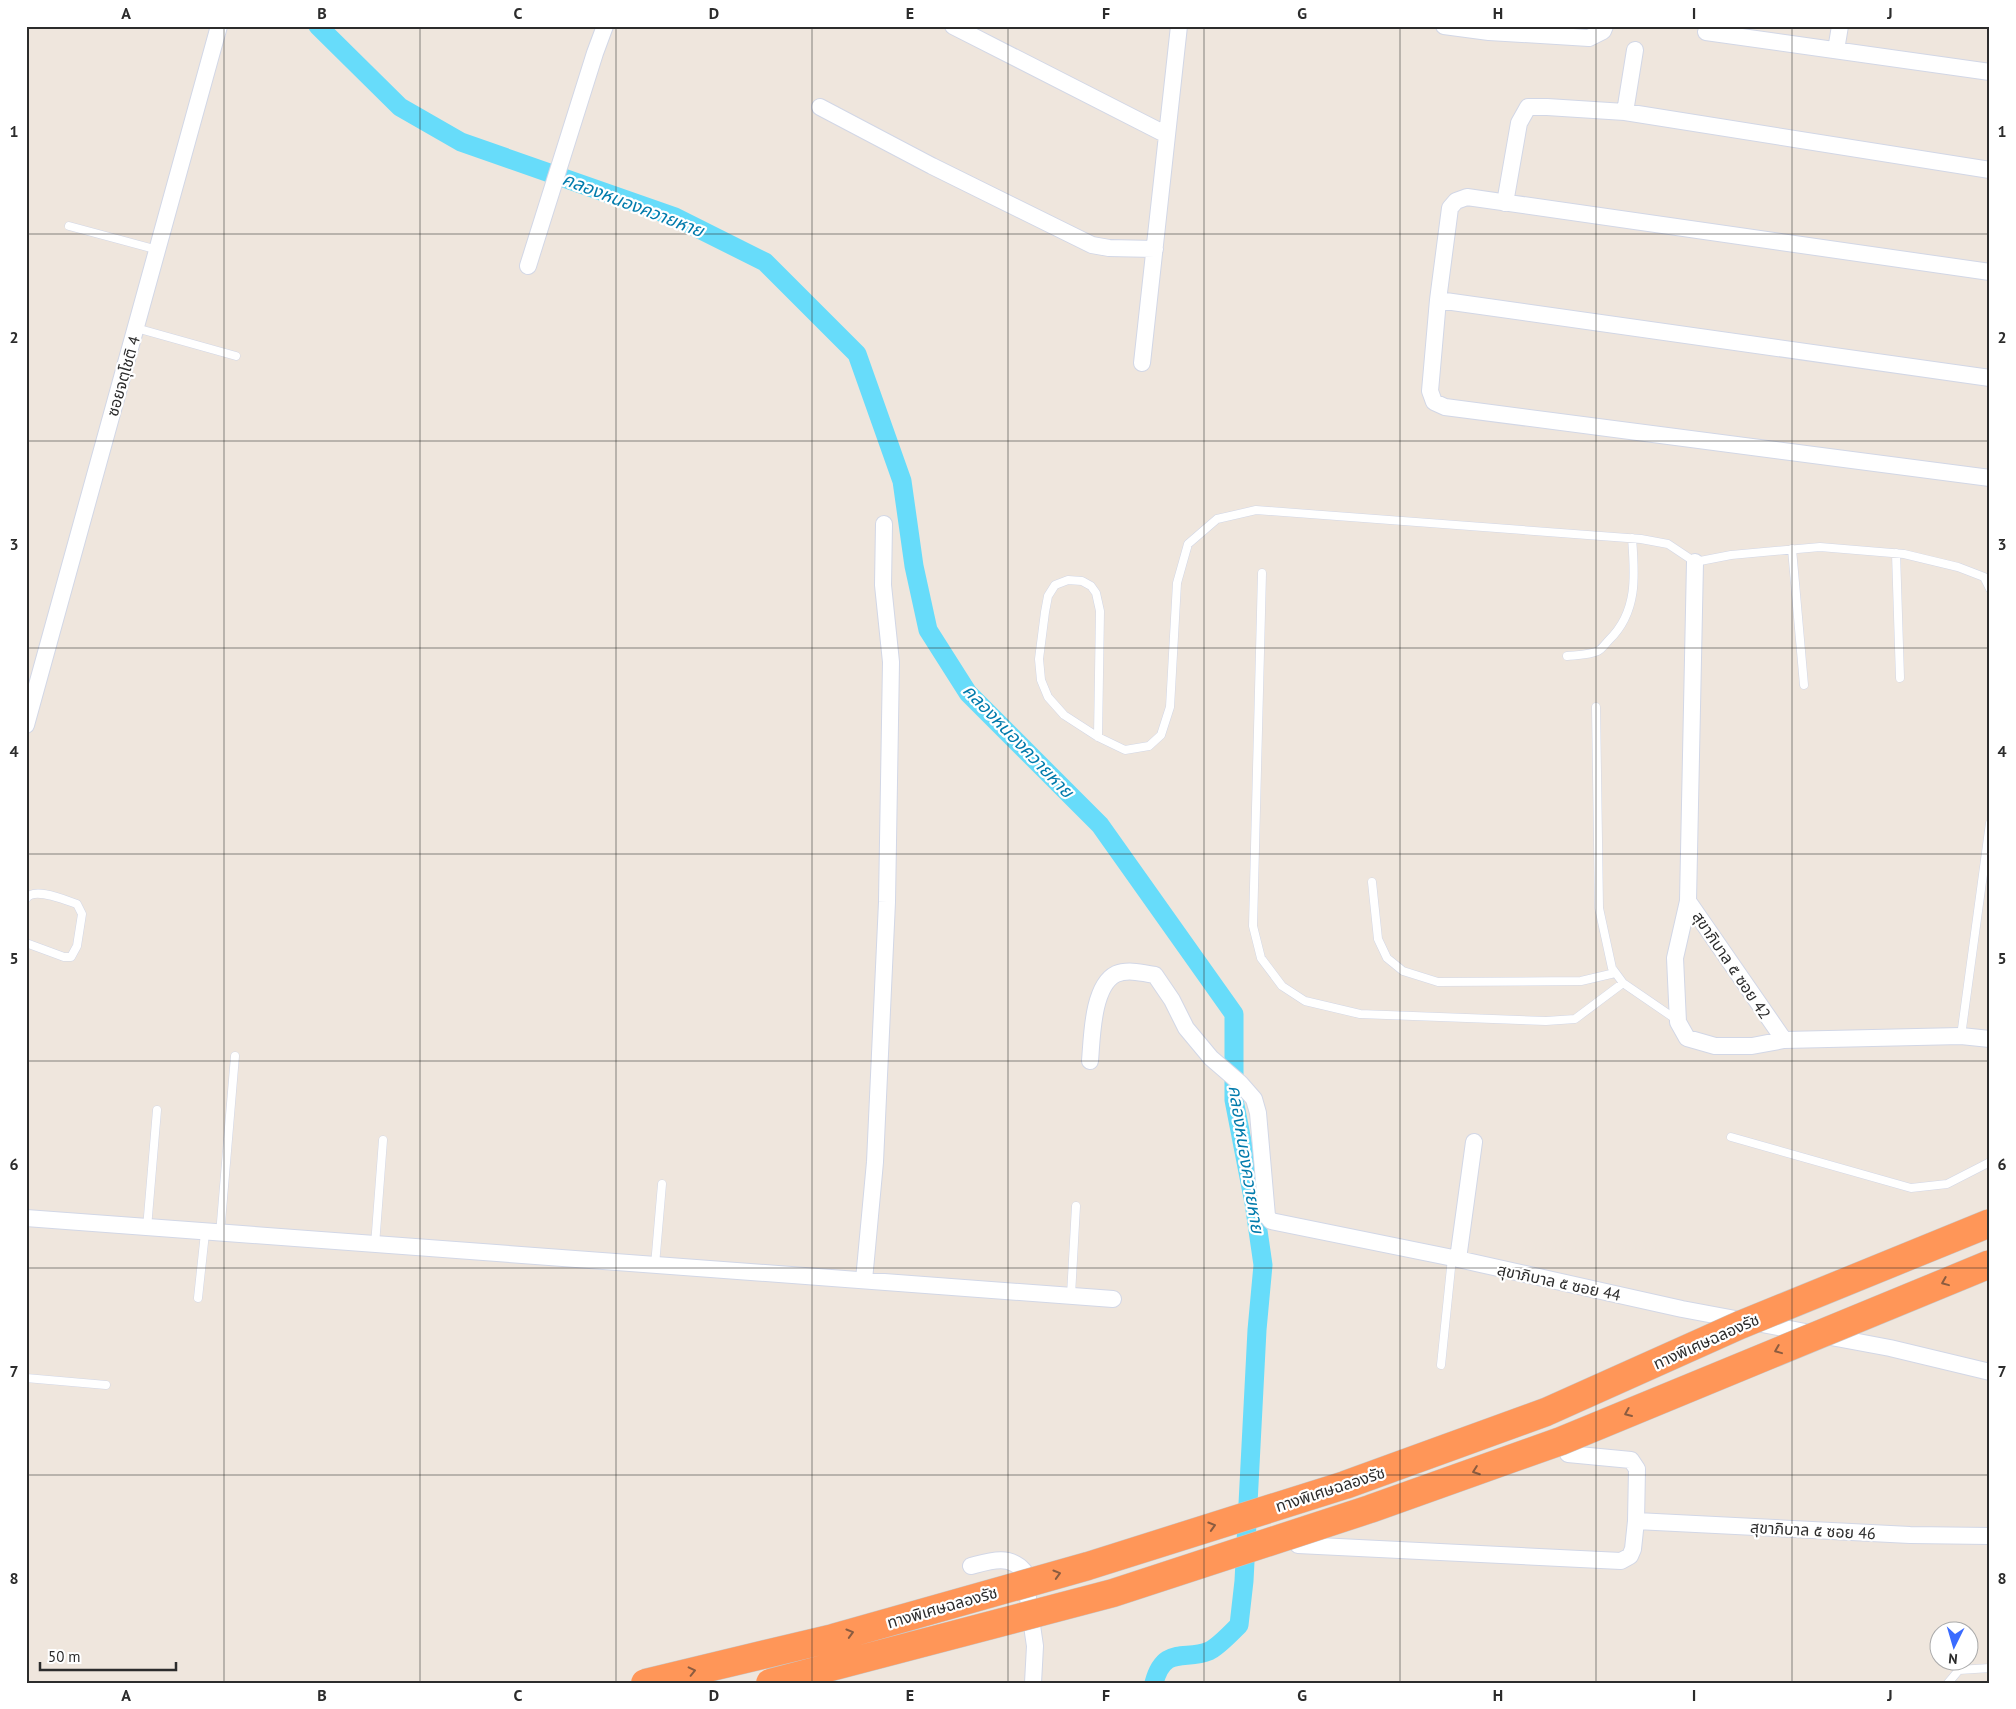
<svg xmlns="http://www.w3.org/2000/svg" width="2016" height="1709" font-family="'PT Sans','Noto Sans Thai',sans-serif">
<rect width="100%" height="100%" fill="#efe6dd"/>
<g fill="none" stroke-linecap="round" stroke-linejoin="round">
<path stroke="#67dcfa" stroke-width="19" d="M 318,26 L 400,107 L 461,142 L 675,217 L 765,262 L 857,354 L 902,481 L 914,566 L 928,630 L 968,693 L 1100,825 L 1234,1014 L 1234,1100 L 1254,1203 L 1263,1265 L 1257,1330 L 1244,1581 L 1239,1625 C 1232,1632 1218,1647 1209,1651 C 1185,1661 1164,1645 1154,1683"/>
<g stroke="#d2d7e6" stroke-width="9">
<path id="lane" d="M 69,226 L 158,250
M 136,328 L 236,356
M 1792,549 L 1804,685
M 1896,553 L 1900,678
M 1262,573 L 1253,926 L 1261,958 L 1282,986 L 1305,1001 L 1360,1014 L 1546,1021 L 1575,1019 L 1623,983
M 1567,656 C 1576,655 1590,655 1598,651 C 1602,649 1606,643 1609,640 C 1638,612 1635,575 1632,538
M 1596,707 L 1599,908 L 1612,968 L 1623,983 L 1677,1020
M 1098,737 L 1100,611 L 1096,593 L 1091,586 L 1082,581 L 1068,580 L 1055,585 L 1048,596 L 1045,612 L 1039,659 L 1041,680 L 1048,697 L 1064,715 L 1098,737 L 1125,750 L 1149,746 L 1161,735 L 1170,707 L 1177,583 L 1188,544 L 1217,519 L 1256,510 L 1641,539 L 1668,544 L 1695,562 L 1731,555 L 1820,547 L 1904,554 L 1958,567 L 1984,577 L 1990,589
M 1372,882 L 1378,939 L 1387,958 L 1403,971 L 1438,982 L 1581,981 L 1615,973
M 26,899 C 33,886 65,900 77,904 L 82,914 L 77,946 L 71,957 L 64,957 L 26,943
M 1961,1036 L 1990,823
M 1731,1137 L 1911,1188 L 1947,1184 L 1990,1162
M 147,1228 L 157,1110
M 220,1234 L 235,1056
M 375,1245 L 383,1140
M 655,1265 L 662,1184
M 1071,1295 L 1076,1206
M 198,1298 L 205,1233
M 1441,1365 L 1452,1258
M 26,1378 L 106,1385
M 1948,1683 L 1959,1670 L 1990,1668"/>
</g>
<g stroke="#d2d7e6" stroke-width="18">
<path id="street" d="M 953,26 L 1167,135
M 1444,26 L 1489,32 L 1589,38 L 1603,31 L 1605,26
M 1706,32 L 1990,72
M 1836,50 L 1840,26
M 820,107 L 932,166 L 1092,245 L 1109,248 L 1155,249
M 1625,112 L 1635,50
M 1505,203 L 1519,123 L 1528,107 L 1547,107 L 1625,112 L 1990,170
M 528,266 L 595,53 L 605,26
M 1990,272 L 1467,197 L 1456,201 L 1450,208 L 1438,300 L 1430,391 L 1434,402 L 1445,407 L 1990,478
M 1438,300 L 1990,378
M 1142,363 L 1179,26
M 1695,562 L 1688,901 L 1784,1040 L 1961,1036 L 1990,1039
M 26,725 L 219,26
M 1688,901 L 1675,958 L 1678,1022 L 1687,1038 L 1715,1046 L 1752,1046 L 1784,1040
M 1090,1061 C 1092,1039 1092,986 1116,974 C 1128,969 1143,973 1155,975 L 1172,1000 L 1186,1028 L 1211,1058 L 1240,1083 L 1254,1099 L 1258,1113 L 1267,1216 L 1271,1221 L 1458,1259 L 1682,1309 L 1890,1348 L 1990,1372
M 26,1218 L 1113,1299
M 1458,1259 L 1474,1142
M 864,1280 L 875,1162 L 887,902 L 891,662 L 883,585 L 884,524
M 1636,1521 L 1910,1535 L 1990,1536
M 1298,1545 L 1621,1561 L 1630,1556 L 1633,1549 L 1636,1521 L 1637,1469 L 1631,1460 L 1568,1454
M 971,1566 C 990,1561 1009,1554 1024,1571 L 1035,1646 L 1033,1683"/>
</g>
<use href="#lane" stroke="#fff" stroke-width="8"/>
<use href="#street" stroke="#fff" stroke-width="16"/>
<g stroke="#c8c8c8" stroke-width="29" stroke-linecap="butt">
<path id="highway-bridge" d="M 645,1683 L 833,1638 L 1088,1566 L 1345,1485 L 1546,1412 L 1740,1325 L 1990,1223
M 770,1683 L 1113,1593 L 1370,1509 L 1561,1441 L 1990,1264"/>
</g>
<use href="#highway-bridge" stroke="#ff9658" stroke-width="28"/>
</g>
<defs><path id="oneway-chevron" d="M-2-3.5L2.5 0L-2 3.5" fill="none" stroke-width="1.6" stroke-linecap="round" stroke-linejoin="round" transform="scale(1.25)"/></defs>
<g stroke="#8b5c40">
<use href="#oneway-chevron" transform="translate(1945 1282) rotate(158)"/>
<use href="#oneway-chevron" transform="translate(1778 1350) rotate(158)"/>
<use href="#oneway-chevron" transform="translate(1628 1413) rotate(157)"/>
<use href="#oneway-chevron" transform="translate(1476 1471) rotate(160)"/>
<use href="#oneway-chevron" transform="translate(1212 1526) rotate(-17)"/>
<use href="#oneway-chevron" transform="translate(1057 1574) rotate(-16)"/>
<use href="#oneway-chevron" transform="translate(850 1633) rotate(-16)"/>
<use href="#oneway-chevron" transform="translate(692 1671) rotate(-13)"/>
</g>
<path fill="none" stroke="#2c2c2c" stroke-width="1" stroke-opacity="0.55" d="M 224,26 L 224,1683M 420,26 L 420,1683M 616,26 L 616,1683M 812,26 L 812,1683M 1008,26 L 1008,1683M 1204,26 L 1204,1683M 1400,26 L 1400,1683M 1596,26 L 1596,1683M 1792,26 L 1792,1683M 26,234 L 1990,234M 26,441 L 1990,441M 26,648 L 1990,648M 26,854 L 1990,854M 26,1061 L 1990,1061M 26,1268 L 1990,1268M 26,1475 L 1990,1475"/>
<g text-anchor="middle" stroke-width="4.5" stroke-linejoin="round" paint-order="stroke">
<g font-size="16" fill="#2c2c2c" stroke="#fff">
<text transform="translate(123 376) rotate(-74)" y="6">ซอยจตุโชติ 4</text>
<text transform="translate(1732 965) rotate(56)" y="6">สุขาภิบาล ๕ ซอย 42</text>
<text transform="translate(1559 1282) rotate(12)" y="6">สุขาภิบาล ๕ ซอย 44</text>
<text transform="translate(1706 1341) rotate(-24)" y="6">ทางพิเศษฉลองรัช</text>
<text transform="translate(1330 1489) rotate(-18)" y="6">ทางพิเศษฉลองรัช</text>
<text transform="translate(1813 1530) rotate(3)" y="6">สุขาภิบาล ๕ ซอย 46</text>
<text transform="translate(942 1607) rotate(-16)" y="6">ทางพิเศษฉลองรัช</text>
</g>
<g font-size="18" font-style="italic" fill="#007bac" stroke="#fff">
<text transform="translate(633 205) rotate(21)" y="6">คลองหนองควายหาย</text>
<text transform="translate(1018 741) rotate(46)" y="6">คลองหนองควายหาย</text>
<text transform="translate(1246 1159) rotate(81)" y="6">คลองหนองควายหาย</text>
</g>
</g>
<rect width="2016" height="1709" fill="none" stroke="#ffffff" stroke-width="55"/>
<g transform="translate(1954 1646) rotate(185)"><circle r="24" fill="#ffffff" stroke="#ababab"/>
<path d="M0-4L9 19L0 12L-9 19Z" fill="#3a6bff"/>
<text y="-8" font-size="14" font-weight="bold" text-anchor="middle" fill="#2c2c2c">N</text>
</g>
<path d="M40 1662v8h136v-8" fill="none" stroke="#2c2c2c" stroke-width="2.5"/>
<text x="48" y="1662" font-size="15" fill="#2c2c2c" stroke="#ffffff" stroke-width="4" paint-order="stroke">50 m</text>
<rect x="28" y="28" width="1960" height="1654" fill="none" stroke="#2c2c2c" stroke-width="2"/>
<g font-size="16" text-anchor="middle" font-weight="bold" fill="#2c2c2c">
<text x="126" y="19">A</text>
<text x="322" y="19">B</text>
<text x="518" y="19">C</text>
<text x="714" y="19">D</text>
<text x="910" y="19">E</text>
<text x="1106" y="19">F</text>
<text x="1302" y="19">G</text>
<text x="1498" y="19">H</text>
<text x="1694" y="19">I</text>
<text x="1890" y="19">J</text>
<text x="14" y="137">1</text>
<text x="2002" y="137">1</text>
<text x="14" y="343">2</text>
<text x="2002" y="343">2</text>
<text x="14" y="550">3</text>
<text x="2002" y="550">3</text>
<text x="14" y="757">4</text>
<text x="2002" y="757">4</text>
<text x="14" y="964">5</text>
<text x="2002" y="964">5</text>
<text x="14" y="1170">6</text>
<text x="2002" y="1170">6</text>
<text x="14" y="1377">7</text>
<text x="2002" y="1377">7</text>
<text x="14" y="1584">8</text>
<text x="2002" y="1584">8</text>
<text x="126" y="1701">A</text>
<text x="322" y="1701">B</text>
<text x="518" y="1701">C</text>
<text x="714" y="1701">D</text>
<text x="910" y="1701">E</text>
<text x="1106" y="1701">F</text>
<text x="1302" y="1701">G</text>
<text x="1498" y="1701">H</text>
<text x="1694" y="1701">I</text>
<text x="1890" y="1701">J</text>
</g>
</svg>
